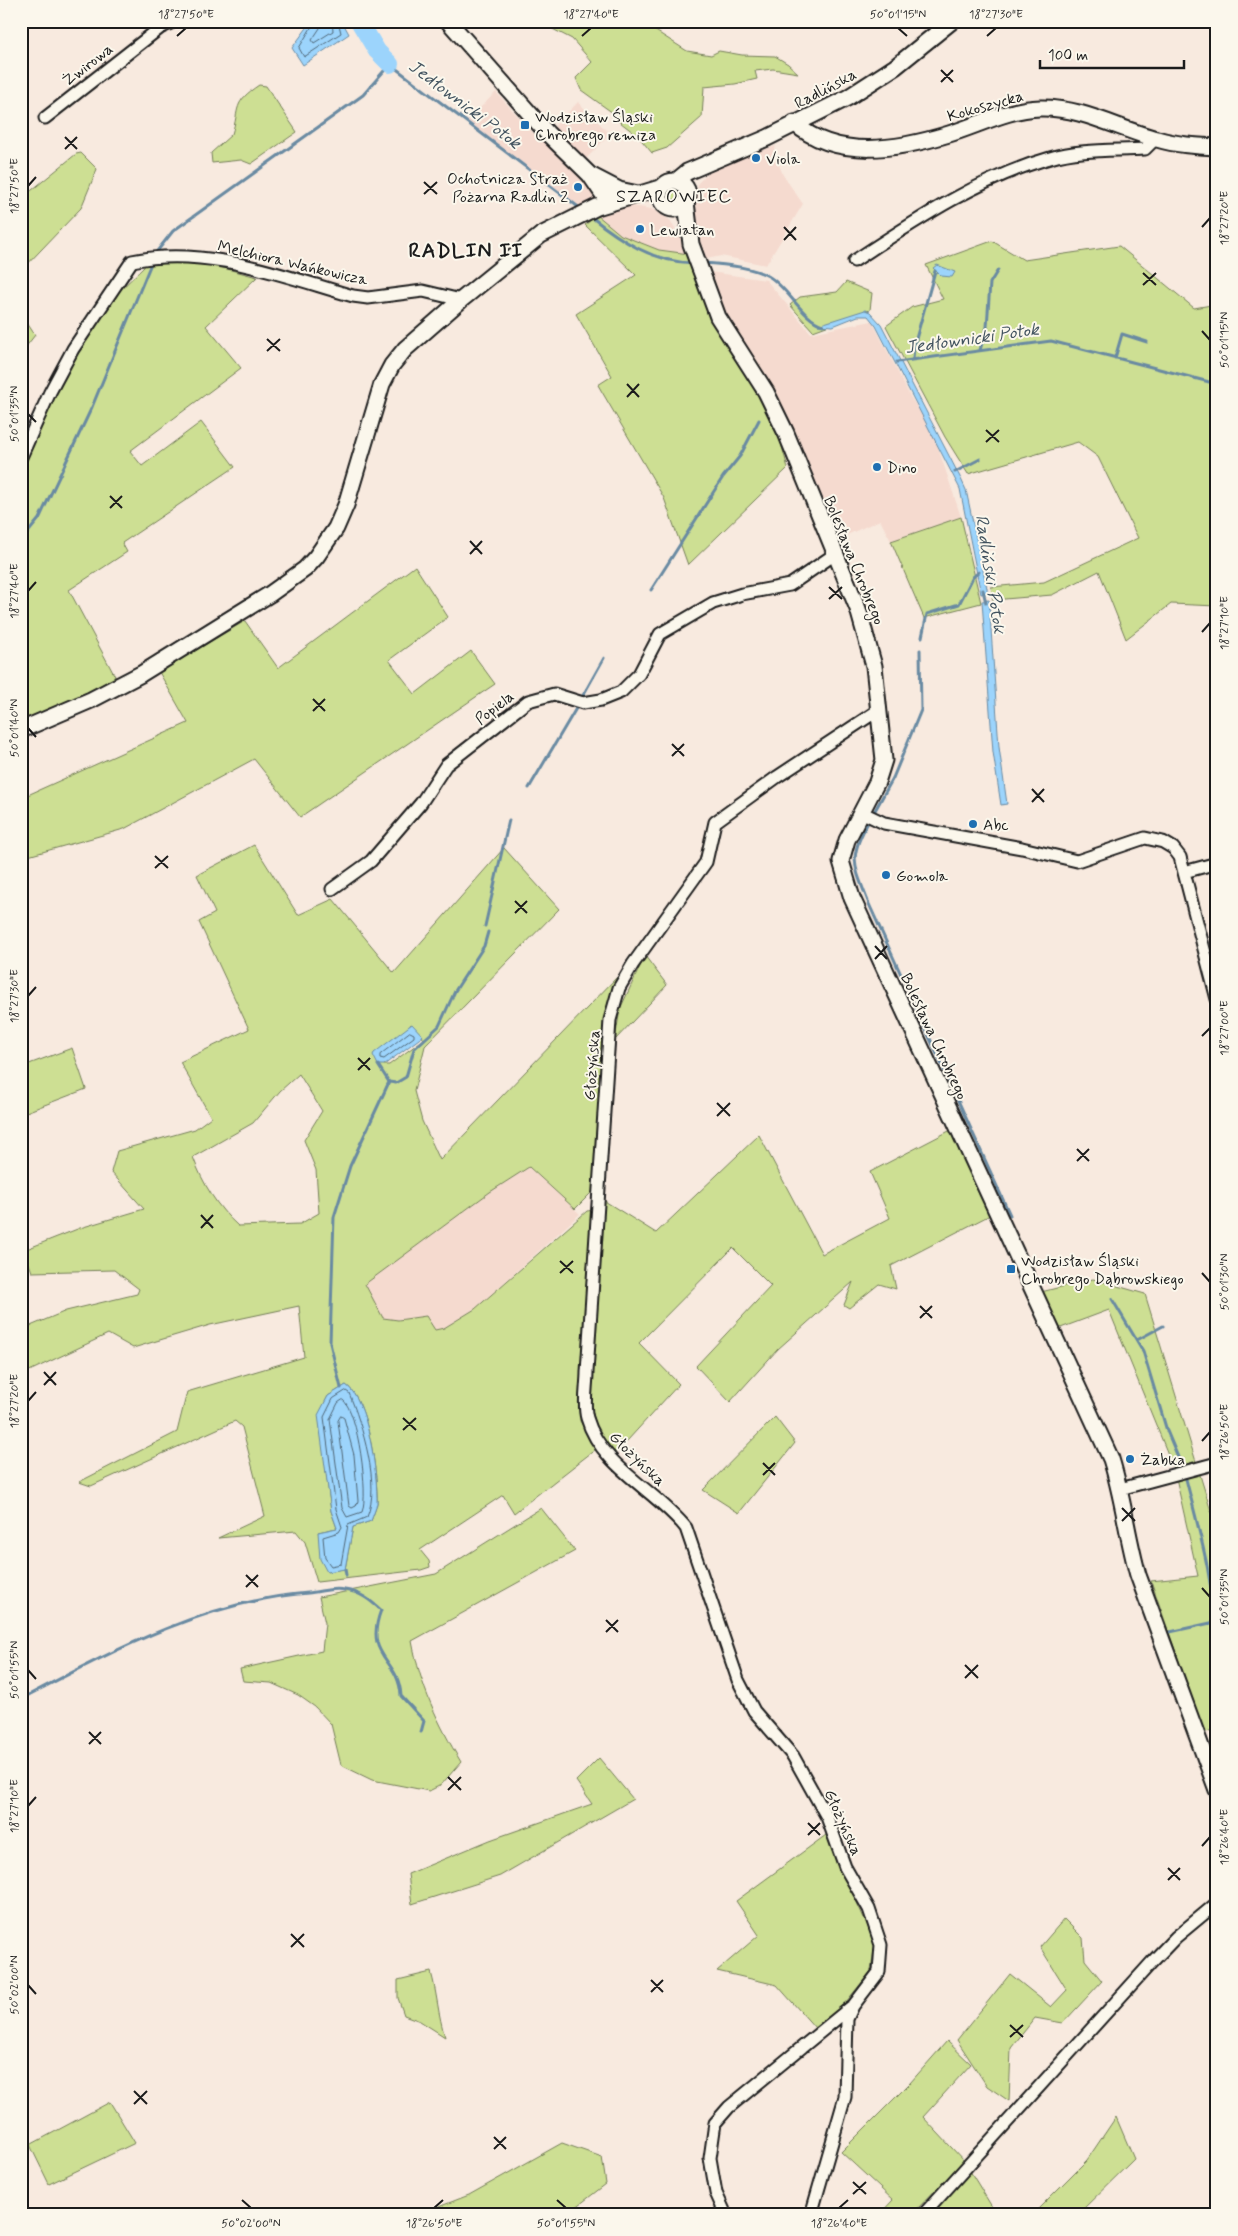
<svg xmlns="http://www.w3.org/2000/svg" width="1238" height="2236" font-family="Mynerve,sans-serif">
<rect width="100%" height="100%" fill="#f8eadf"/>
<filter id="ink" filterUnits="userSpaceOnUse"><feTurbulence type="fractalNoise" baseFrequency=".02" numOctaves="2"/><feDisplacementMap in="SourceGraphic" scale="10" xChannelSelector="R" yChannelSelector="G"/><feConvolveMatrix kernelMatrix="1 2 1 2 8 2 1 2 1" color-interpolation-filters="sRGB"/></filter>
<g filter="url(#ink)">
<path fill="#f5dacf" d="M 496,92 L 533,133 L 544,139 L 597,194 L 597,200 L 579,207 L 467,121 Z
M 578,102 L 610,134 L 584,161 L 551,130 Z
M 776,146 L 774,152 L 783,175 L 803,204 L 766,265 L 721,256 L 702,260 L 695,221 L 698,183 L 716,165 Z
M 631,206 L 652,209 L 670,220 L 689,254 L 659,250 L 621,235 L 597,215 L 615,208 Z
M 710,272 L 766,280 L 811,333 L 872,321 L 911,398 L 932,429 L 961,517 L 891,541 L 880,520 L 836,540 L 720,307 Z
M 529,1167 L 580,1214 L 475,1309 L 444,1328 L 435,1330 L 426,1316 L 398,1320 L 382,1318 L 365,1284 L 490,1192 Z"/>
<path fill="#cddf93" stroke="#747e58" fill-rule="evenodd" d="M 537,21 L 640,21 L 687,51 L 711,55 L 719,51 L 742,55 L 775,56 L 788,64 L 798,73 L 773,69 L 755,71 L 757,79 L 735,84 L 704,87 L 702,117 L 667,148 L 652,153 L 638,136 L 616,119 L 613,113 L 581,90 L 576,78 L 592,62 L 572,39 Z
M 259,85 L 266,86 L 297,132 L 251,164 L 241,160 L 212,163 L 211,153 L 232,134 C 240,108 232,103 259,85 Z
M 81,153 L 97,169 L 81,208 L 21,271 L 21,199 L 76,154 Z
M666 196a7 7 0 1 1 14 0a7 7 0 1 1-14 0Z
M 597,215 L 621,235 L 659,250 L 689,254 L 710,310 L 776,426 L 788,468 L 688,565 L 664,498 L 598,385 L 612,376 L 576,314 L 636,275 L 585,225 Z
M 992,241 L 1024,260 L 1119,246 L 1194,308 L 1217,304 L 1217,606 L 1171,604 L 1126,639 L 1099,571 L 1052,595 L 993,600 L 991,587 L 1044,582 L 1138,538 L 1098,457 L 1078,442 L 968,474 L 945,437 L 886,326 L 912,307 L 943,299 L 926,265 Z
M 144,262 L 220,263 L 220,267 L 257,277 L 206,326 L 241,368 L 130,451 L 142,466 L 201,422 L 235,467 L 122,543 L 127,552 L 69,590 L 117,680 L 21,721 L 21,447 L 86,323 L 144,267 Z
M 846,282 L 872,293 L 870,310 L 813,331 L 790,305 L 800,297 L 837,292 Z
M 21,314 L 35,335 L 21,353 Z
M 961,517 L 981,603 L 924,618 L 891,541 Z
M 415,566 L 448,617 L 389,660 L 415,694 L 471,651 L 495,684 L 300,817 L 254,759 L 124,829 L 21,858 L 21,798 L 188,723 L 159,672 L 245,621 L 278,668 Z
M 254,845 L 298,915 L 333,899 L 394,973 L 504,848 L 559,909 L 425,1046 L 414,1091 L 422,1121 L 440,1160 L 618,976 L 604,1025 L 595,1189 L 575,1209 L 529,1167 L 490,1192 L 365,1284 L 383,1318 L 398,1320 L 426,1316 L 435,1330 L 444,1328 L 475,1309 L 587,1211 L 595,1210 L 580,1421 L 596,1449 L 514,1513 L 503,1495 L 420,1550 L 429,1561 L 430,1567 L 421,1570 L 317,1582 L 305,1542 L 296,1531 L 218,1538 L 265,1516 L 242,1427 L 235,1421 L 91,1486 L 79,1482 L 177,1432 L 187,1392 L 304,1357 L 299,1306 L 210,1325 L 133,1348 L 108,1334 L 21,1375 L 21,1330 L 66,1311 L 137,1294 L 139,1289 L 114,1270 L 32,1272 L 24,1250 L 80,1228 L 144,1209 L 111,1172 L 117,1151 L 195,1129 L 211,1117 L 180,1062 L 249,1029 L 199,922 L 215,913 L 197,875 ZM 411,1024 L 424,1039 L 389,1065 L 384,1065 ZM 299,1074 L 322,1111 L 304,1140 L 316,1170 L 319,1213 L 300,1224 L 238,1226 C 217,1207 203,1184 193,1157 L 253,1123 L 280,1091 ZM 346,1385 C 368,1399 378,1476 377,1503 C 376,1509 373,1515 371,1521 L 353,1527 L 345,1569 L 318,1532 L 337,1528 L 331,1511 L 319,1415 L 328,1396 Z
M 645,956 L 667,985 L 615,1040 L 620,1009 Z
M 72,1048 L 86,1089 L 21,1114 L 21,1067 Z
M 951,1130 L 992,1214 L 891,1266 L 896,1289 L 879,1284 L 849,1308 L 844,1305 L 853,1282 L 778,1349 L 730,1402 L 696,1366 L 771,1286 L 733,1248 L 639,1343 L 679,1384 L 617,1452 L 610,1450 L 600,1438 L 590,1404 L 603,1200 L 656,1233 L 759,1135 L 822,1254 L 890,1218 L 870,1172 Z
M 1093,1279 L 1145,1294 L 1217,1531 L 1217,1728 L 1204,1733 L 1151,1581 L 1198,1576 L 1174,1469 L 1109,1310 L 1058,1329 L 1041,1292 Z
M 775,1417 L 795,1443 L 739,1513 L 703,1490 Z
M 541,1508 L 575,1551 L 412,1641 C 420,1685 438,1724 461,1762 L 441,1785 L 429,1791 L 372,1780 L 341,1765 L 331,1724 L 315,1707 L 298,1695 L 271,1683 L 243,1681 L 240,1669 L 322,1651 L 325,1623 L 319,1597 L 436,1574 Z
M 599,1758 L 633,1799 L 500,1876 L 412,1904 L 408,1874 L 490,1840 L 592,1804 L 576,1781 Z
M 826,1835 L 875,1942 L 871,1971 L 846,2002 L 816,2029 L 777,1985 L 717,1971 L 759,1935 L 736,1901 Z
M 1064,1919 L 1083,1938 L 1085,1960 L 1102,1981 L 1063,2023 L 1035,2018 L 1011,2048 L 1009,2101 L 987,2086 L 957,2040 L 1010,1974 L 1051,2007 L 1067,1990 L 1040,1947 Z
M 431,1972 C 437,1993 438,2015 445,2037 L 420,2021 L 404,2015 L 398,1998 L 398,1980 Z
M 947,2041 L 971,2064 L 923,2117 L 964,2161 L 911,2215 L 879,2215 L 893,2200 L 841,2152 L 910,2083 Z
M 110,2102 L 135,2143 L 49,2184 L 30,2145 Z
M 1116,2117 L 1134,2159 L 1077,2215 L 1032,2215 L 1087,2160 Z
M 562,2143 L 602,2157 L 606,2184 L 566,2215 L 418,2215 L 469,2195 Z
M 970,2171 L 997,2215 L 931,2215 Z"/>
<path fill="#9cd4fc" stroke="#698aa2" d="M 312,21 L 342,21 L 349,34 L 303,65 L 292,48 Z
M 937,265 L 955,272 L 952,277 L 941,276 L 933,268 Z
M 865,310 L 870,312 L 881,324 L 961,479 L 966,490 L 988,593 L 981,594 L 960,489 L 876,326 L 868,316 L 858,316 L 833,326 L 818,325 Z
M 989,600 L 999,747 L 1007,804 L 1001,805 L 993,752 L 982,601 Z
M 412,1024 L 423,1036 L 384,1065 L 378,1065 L 373,1055 L 374,1053 Z
M 346,1385 C 368,1399 378,1476 377,1503 C 376,1509 373,1515 371,1521 L 353,1527 L 345,1569 L 327,1572 L 320,1559 L 318,1532 L 337,1528 L 331,1511 L 318,1415 L 328,1396 Z"/>
<g fill="none" stroke-linecap="round" stroke-linejoin="round">
<path stroke="#4f6676" stroke-width="1" d="M 315,21 L 299,48 L 304,57 L 341,33 L 338,21
M 321,21 L 320,28 L 312,40 L 314,43 L 333,31 L 332,21
M 410,1032 L 414,1034 L 414,1037 L 384,1059 L 380,1058 L 380,1055 Z
M 346,1391 L 349,1393 C 362,1425 381,1485 367,1517 L 348,1525 L 341,1564 L 331,1566 L 325,1558 L 323,1537 L 339,1532 L 342,1527 L 336,1509 L 324,1417 L 333,1399 Z
M 343,1400 C 358,1411 369,1495 362,1512 L 347,1517 L 342,1508 L 330,1419 L 338,1403 Z
M 341,1416 L 344,1418 L 354,1455 L 358,1501 L 356,1506 L 352,1508 L 349,1506 L 338,1421 Z"/>
<path stroke="#698aa2" stroke-width="3" d="M 590,216 C 620,240 654,263 694,263
M 154,255 L 173,231 L 363,95 L 390,64 L 581,209
M 702,263 C 722,264 750,266 768,276 C 787,286 803,320 823,325
M 980,350 L 987,327 L 990,283 L 998,270
M 1115,358 L 1122,334 L 1147,342
M 913,360 L 914,346 L 935,271
M 897,362 L 1051,341 L 1217,384
M 955,472 L 980,459
M 21,541 L 39,519 L 92,407 L 152,261
M 651,590 L 723,477 L 740,456 L 759,420
M 983,590 L 986,603
M 922,637 L 927,614 L 959,604 L 973,577 L 979,572
M 581,699 L 604,658
M 529,788 L 578,705
M 873,814 L 893,778 L 921,710 L 920,650
M 870,819 C 847,858 854,865 869,904 L 1010,1215
M 485,926 L 509,820
M 378,1065 L 389,1082
M 1112,1299 L 1143,1351 L 1167,1431 L 1183,1469
M 1137,1340 L 1163,1326
M 341,1388 L 330,1343 L 334,1217 L 350,1166 L 389,1082 L 396,1083 L 406,1077 L 414,1049 L 439,1026 L 455,991 L 484,946 L 488,932
M 1185,1475 C 1199,1531 1214,1579 1215,1637 C 1216,1672 1208,1708 1217,1743
M 345,1569 L 346,1575
M 1170,1632 L 1215,1622
M 21,1699 C 111,1652 204,1601 308,1593 C 321,1592 332,1587 345,1590 C 360,1592 370,1600 381,1610 C 363,1658 399,1657 401,1696 L 424,1721 L 421,1732"/>
<path stroke="#9cd4fc" stroke-width="18" d="M 359,21 L 377,51 L 390,64"/>
<g stroke="#1c1c1c" stroke-width="15">
<path id="street" d="M 45,118 L 160,28 L 175,21
M 854,261 C 915,221 979,178 1050,158 C 1080,149 1114,151 1145,149 L 1155,139
M 21,457 L 50,392 L 73,349 L 132,261 C 206,245 283,276 353,296 L 368,298 L 423,291 L 461,300
M 861,812 L 884,823 L 1022,848 L 1077,861 L 1145,838 L 1163,842 L 1173,848 L 1180,857 L 1217,999
M 1184,872 L 1217,863
M 332,889 L 371,861 L 421,803 L 446,765 L 528,701 L 554,694 L 583,703 L 601,700 L 621,692 L 639,674 L 660,634 L 713,603 L 742,594 L 790,585 L 835,554
M 1120,1489 L 1217,1463
M 726,2215 L 716,2193 L 710,2158 L 715,2123 L 729,2107 L 851,2007
M 811,2215 L 845,2097 L 847,2019 L 853,2006 L 879,1972 L 881,1945 L 869,1909 L 845,1867 L 827,1817 L 793,1756 L 754,1711 L 738,1680 L 686,1528 C 656,1490 601,1467 587,1418 C 583,1405 587,1386 587,1372 L 610,1020 L 619,988 L 633,964 L 706,862 L 715,822 L 777,777 L 880,709
M 923,2215 L 1152,1962 L 1176,1937 L 1217,1903"/>
</g>
<g stroke="#1c1c1c" stroke-width="19">
<path id="secondary" d="M 448,21 L 547,133 L 590,175 L 609,203
M 794,123 C 837,161 900,149 949,134 C 979,125 1008,109 1040,108 C 1082,107 1118,129 1157,139 C 1177,145 1196,146 1217,147
M 592,176 L 619,190 L 638,194
M 676,181 L 687,172 L 767,138 L 847,98 L 895,67 L 952,21
M660 195a14 14 0 1 1 28 0a14 14 0 1 1-28 0Z
M 686,202 L 691,244 L 718,317 L 766,392 L 786,433 L 858,609 L 874,666 L 884,760 L 877,782 L 847,840 L 841,861 L 852,898 L 1111,1459 C 1123,1497 1127,1536 1138,1575 L 1217,1790
M 21,730 L 91,700 L 141,674 L 270,594 L 305,569 L 316,557 L 336,528 L 346,505 L 382,384 L 392,365 L 405,349 L 461,300 L 541,235 L 597,207 L 663,187"/>
</g>
<use href="#street" stroke="#fbf7ec" stroke-width="11"/>
<use href="#secondary" stroke="#fbf7ec" stroke-width="15"/>
</g>
</g>
<path fill="none" stroke="#1c1c1c" stroke-width="2" d="M 898,28 L 907,36M 177,36 L 186,28M 582,36 L 591,28M 987,36 L 996,28M 941,70 L 953,82M 941,82 L 953,70M 65,137 L 77,149M 65,149 L 77,137M 424,182 L 437,194M 28,186 L 36,177M 424,194 L 437,182M 784,227 L 796,240M 1202,227 L 1210,218M 784,240 L 796,227M 1143,273 L 1156,285M 1143,285 L 1156,273M 1202,331 L 1210,340M 267,339 L 280,351M 267,351 L 280,339M 627,384 L 639,397M 627,397 L 639,384M 28,414 L 36,422M 986,430 L 999,442M 986,442 L 999,430M 110,496 L 122,508M 110,508 L 122,496M 470,541 L 482,554M 470,554 L 482,541M 829,587 L 842,599M 28,591 L 36,582M 829,599 L 842,587M 1202,632 L 1210,623M 313,699 L 325,711M 313,711 L 325,699M 28,728 L 36,737M 672,744 L 684,756M 672,756 L 684,744M 1032,789 L 1044,802M 1032,802 L 1044,789M 155,856 L 168,868M 155,868 L 168,856M 515,901 L 527,913M 515,913 L 527,901M 875,946 L 887,959M 875,959 L 887,946M 28,996 L 36,987M 1202,1036 L 1210,1028M 358,1058 L 370,1070M 358,1070 L 370,1058M 717,1103 L 730,1116M 717,1116 L 730,1103M 1077,1149 L 1089,1161M 1077,1161 L 1089,1149M 201,1215 L 213,1228M 201,1228 L 213,1215M 560,1261 L 573,1273M 560,1273 L 573,1261M 1202,1273 L 1210,1282M 920,1306 L 932,1318M 920,1318 L 932,1306M 44,1372 L 56,1385M 44,1385 L 56,1372M 28,1401 L 36,1392M 403,1418 L 416,1430M 403,1430 L 416,1418M 1202,1441 L 1210,1432M 763,1463 L 775,1475M 763,1475 L 775,1463M 1122,1508 L 1135,1521M 1122,1521 L 1135,1508M 246,1575 L 258,1587M 246,1587 L 258,1575M 1202,1588 L 1210,1597M 606,1620 L 618,1632M 606,1632 L 618,1620M 965,1665 L 978,1678M 28,1670 L 36,1679M 965,1678 L 978,1665M 89,1732 L 101,1744M 89,1744 L 101,1732M 448,1777 L 461,1790M 448,1790 L 461,1777M 28,1806 L 36,1797M 808,1823 L 820,1835M 808,1835 L 820,1823M 1202,1846 L 1210,1837M 1168,1868 L 1180,1880M 1168,1880 L 1180,1868M 291,1934 L 304,1947M 291,1947 L 304,1934M 651,1980 L 663,1992M 28,1985 L 36,1994M 651,1992 L 663,1980M 1010,2025 L 1023,2037M 1010,2037 L 1023,2025M 134,2091 L 147,2104M 134,2104 L 147,2091M 494,2137 L 506,2149M 494,2149 L 506,2137M 853,2182 L 866,2194M 853,2194 L 866,2182M 242,2200 L 251,2208M 557,2200 L 566,2208M 434,2208 L 443,2200M 839,2208 L 848,2200"/>
<g fill="#1f6fb2" stroke="#fbf7ec" stroke-width="2">
<rect x="520" y="120" width="10" height="10" rx="2.5"/>
<circle cx="756" cy="158" r="5"/>
<circle cx="578" cy="187" r="5"/>
<circle cx="640" cy="229" r="5"/>
<circle cx="877" cy="467" r="5"/>
<circle cx="973" cy="824" r="5"/>
<circle cx="886" cy="875" r="5"/>
<rect x="1006" y="1264" width="10" height="10" rx="2.5"/>
<circle cx="1130" cy="1459" r="5"/>
</g>
<g text-anchor="middle" stroke-width="4" stroke-linejoin="round" paint-order="stroke">
<g font-size="16" fill="#1c1c1c" stroke="#fbf7ec">
<text transform="translate(87 64) rotate(-38)" y="6">Żwirowa</text>
<text transform="translate(825 88) rotate(-28)" y="6">Radlińska</text>
<text transform="translate(985 105) rotate(-16)" y="6">Kokoszycka</text>
<text transform="translate(293 262) rotate(13)" y="6">Melchiora Wańkowicza</text>
<text transform="translate(855 560) rotate(68)" y="6">Bolesława Chrobrego</text>
<text transform="translate(494 707) rotate(-38)" y="6">Popiela</text>
<text transform="translate(935 1036) rotate(65)" y="6">Bolesława Chrobrego</text>
<text transform="translate(591 1065) rotate(-86)" y="6">Głożyńska</text>
<text transform="translate(638 1458) rotate(44)" y="6">Głożyńska</text>
<text transform="translate(844 1822) rotate(66)" y="6">Głożyńska</text>
</g>
<g font-size="16" fill="#1c1c1c" stroke="#fbf7ec" text-anchor="start">
<text x="535" y="122">Wodzisław Śląski<tspan x="535" dy="18">Chrobrego remiza</tspan></text>
<text x="766" y="164">Viola</text>
<text x="568" y="184" text-anchor="end">Ochotnicza Straż<tspan x="568" dy="18">Pożarna Radlin 2</tspan></text>
<text x="650" y="235">Lewiatan</text>
<text x="887" y="473">Dino</text>
<text x="983" y="830">Abc</text>
<text x="896" y="881">Gomola</text>
<text x="1021" y="1266">Wodzisław Śląski<tspan x="1021" dy="18">Chrobrego Dąbrowskiego</tspan></text>
<text x="1140" y="1465">Żabka</text>
</g>
<g font-size="18" font-style="italic" fill="#42535f" stroke="#fbf7ec">
<text transform="translate(465 104) rotate(37)" y="6">Jedłownicki Potok</text>
<text transform="translate(972 338) rotate(-8)" y="6">Jedłownicki Potok</text>
<text transform="translate(991 574) rotate(81)" y="6">Radliński Potok</text>
</g>
<g font-size="18" letter-spacing="1" fill="#1c1c1c" stroke="#fbf7ec">
<text x="674" y="202">SZAROWIEC</text>
</g>
<g font-size="21" font-weight="bold" letter-spacing="1" fill="#1c1c1c" stroke="#fbf7ec">
<text x="466" y="257">RADLIN II</text>
</g>
</g>
<rect width="1238" height="2236" fill="none" stroke="#fbf7ec" stroke-width="55"/>
<path d="M1040 60v8h144v-8" fill="none" stroke="#1c1c1c" stroke-width="2.5"/>
<text x="1048" y="60" font-size="15" fill="#1c1c1c" stroke="#fbf7ec" stroke-width="4" paint-order="stroke">100 m</text>
<rect x="28" y="28" width="1182" height="2180" fill="none" stroke="#1c1c1c" stroke-width="2"/>
<g font-size="12" text-anchor="middle" fill="#1c1c1c">
<text x="186" y="18">18°27'50"E</text>
<text x="591" y="18">18°27'40"E</text>
<text x="898" y="18">50°01'15"N</text>
<text x="996" y="18">18°27'30"E</text>
<text transform="translate(14 186) rotate(-90)" y="4">18°27'50"E</text>
<text transform="translate(1224 218) rotate(-90)" y="4">18°27'20"E</text>
<text transform="translate(1224 340) rotate(-90)" y="4">50°01'15"N</text>
<text transform="translate(14 414) rotate(-90)" y="4">50°01'35"N</text>
<text transform="translate(14 591) rotate(-90)" y="4">18°27'40"E</text>
<text transform="translate(1224 623) rotate(-90)" y="4">18°27'10"E</text>
<text transform="translate(14 728) rotate(-90)" y="4">50°01'40"N</text>
<text transform="translate(14 996) rotate(-90)" y="4">18°27'30"E</text>
<text transform="translate(1224 1028) rotate(-90)" y="4">18°27'00"E</text>
<text transform="translate(1224 1282) rotate(-90)" y="4">50°01'30"N</text>
<text transform="translate(14 1401) rotate(-90)" y="4">18°27'20"E</text>
<text transform="translate(1224 1432) rotate(-90)" y="4">18°26'50"E</text>
<text transform="translate(1224 1597) rotate(-90)" y="4">50°01'35"N</text>
<text transform="translate(14 1670) rotate(-90)" y="4">50°01'55"N</text>
<text transform="translate(14 1806) rotate(-90)" y="4">18°27'10"E</text>
<text transform="translate(1224 1837) rotate(-90)" y="4">18°26'40"E</text>
<text transform="translate(14 1985) rotate(-90)" y="4">50°02'00"N</text>
<text x="251" y="2227">50°02'00"N</text>
<text x="434" y="2227">18°26'50"E</text>
<text x="566" y="2227">50°01'55"N</text>
<text x="839" y="2227">18°26'40"E</text>
</g>
</svg>
